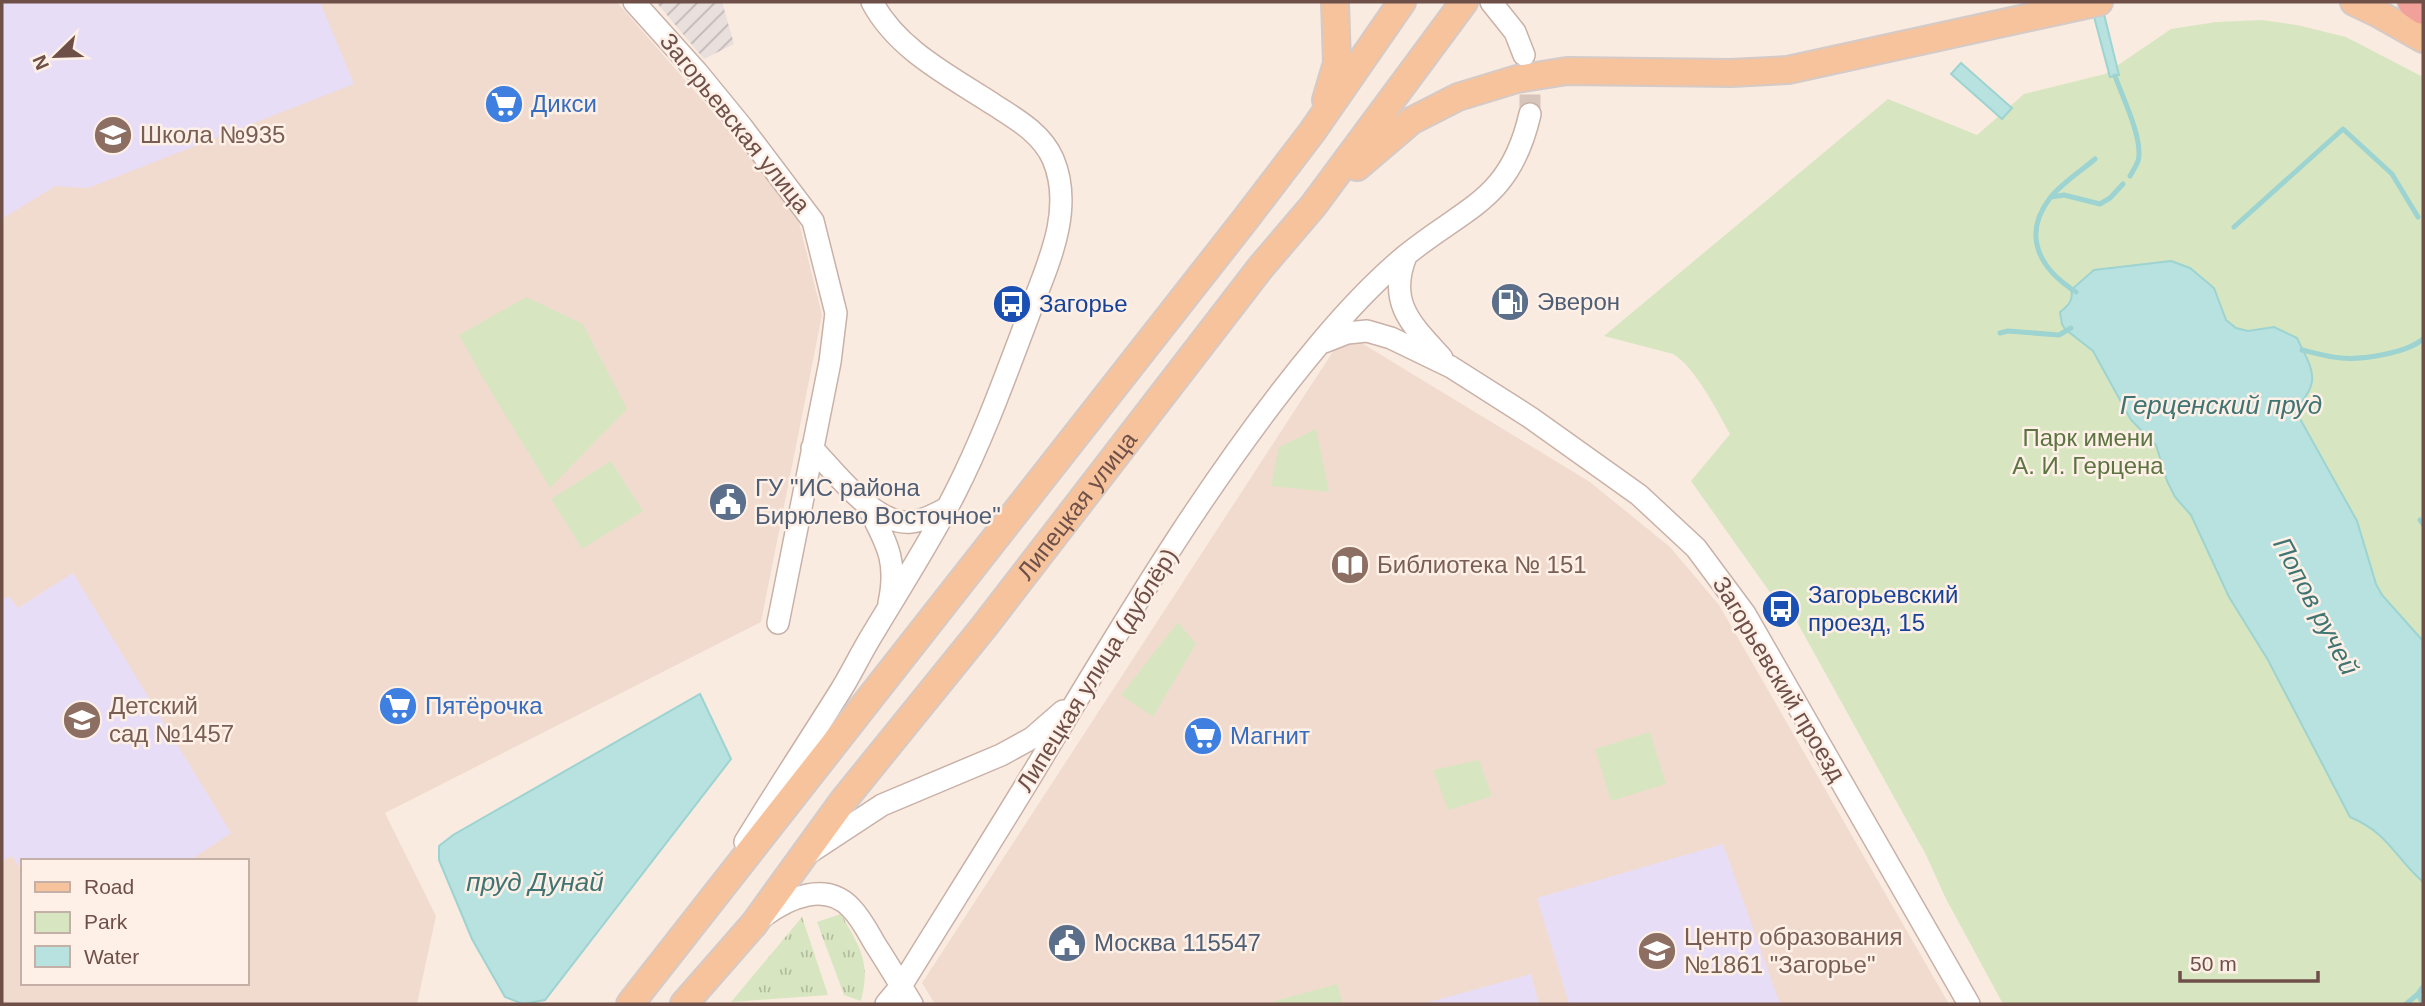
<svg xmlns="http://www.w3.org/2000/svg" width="2425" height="1006" font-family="Arial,sans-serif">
<defs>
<pattern id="industrial-furrows" width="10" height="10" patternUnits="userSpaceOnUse" patternTransform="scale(1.75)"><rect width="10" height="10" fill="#e9dfdc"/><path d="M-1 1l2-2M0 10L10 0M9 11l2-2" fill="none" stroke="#c1b7b4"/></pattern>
<pattern id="grass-tufts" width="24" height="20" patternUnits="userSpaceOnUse" patternTransform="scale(1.75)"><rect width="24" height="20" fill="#d7e6c0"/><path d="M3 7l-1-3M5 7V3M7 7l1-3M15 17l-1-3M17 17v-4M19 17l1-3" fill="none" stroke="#b3bd9e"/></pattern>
</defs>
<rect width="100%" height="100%" fill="#faebe0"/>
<path fill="#f1dbcf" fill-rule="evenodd" d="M 2,2 L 617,2 L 795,206 L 822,315 L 761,622 L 385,813 L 436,916 L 417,1004 L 2,1004 ZM 23,861 L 247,861 L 247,983 L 23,983 Z
M 1345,333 L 1590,482 L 1670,547 L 1719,605 L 1949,1004 L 935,1004 L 922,983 Z"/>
<path fill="url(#industrial-furrows)" d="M 656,2 L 722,2 L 734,44 L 704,59 Z"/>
<path fill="#e8ddf6" d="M 2,2 L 320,2 L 354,84 L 88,188 L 55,186 L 2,219 Z
M 73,573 L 231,833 L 189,861 L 23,861 L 23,873 L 12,856 L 4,860 L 2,856 L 2,600 L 9,596 L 18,608 Z
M 1723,844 L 1780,1004 L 1569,1004 L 1537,898 Z
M 1531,974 L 1539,1004 L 1422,1004 Z"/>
<path fill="url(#grass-tufts)" d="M 841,914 C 860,948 871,961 861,1001 L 844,995 L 817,922 Z
M 802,917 L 828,995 L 731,1002 Z"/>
<path fill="#d7e6c0" d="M 2262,20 L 2297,25 L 2346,37 L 2423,77 L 2423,1004 L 2003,1004 L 1946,899 L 1926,855 L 1797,622 L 1780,595 L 1774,598 L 1691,481 L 1730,434 C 1717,411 1696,368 1673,354 L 1604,336 L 1888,99 L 1977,135 L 2024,94 L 2105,74 L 2171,29 L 2216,22 Z
M 526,297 L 583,324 L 627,409 L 550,488 L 484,380 L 459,335 Z
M 1316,429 L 1329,492 L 1271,486 L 1279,447 Z
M 611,461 L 643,511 L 582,549 L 551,499 Z
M 1178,622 L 1196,644 L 1153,717 L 1121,695 Z
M 1650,732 L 1666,784 L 1611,801 L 1595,749 Z
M 1479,760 L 1492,796 L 1448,810 L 1433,770 Z
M 1337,984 L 1343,1004 L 1276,1004 L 1275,1001 Z"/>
<path fill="#b7e2e0" stroke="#9dd3d1" stroke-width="2" d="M 2103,10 L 2119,75 L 2110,77 L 2093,13 Z
M 1961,63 L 2012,108 L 2002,119 L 1951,74 Z
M 2171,261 L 2190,268 L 2214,288 L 2226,320 L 2236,328 L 2248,331 L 2274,327 L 2297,338 C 2302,350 2314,367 2312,381 C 2311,395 2297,401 2299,417 L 2357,521 L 2376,584 L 2382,595 L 2423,641 L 2423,882 C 2394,857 2390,834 2350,817 L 2268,660 L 2229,597 L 2191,515 L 2175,497 L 2167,481 L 2156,445 L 2131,420 L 2093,351 L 2065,329 L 2062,324 L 2060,312 C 2068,306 2074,300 2071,290 L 2094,270 Z
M 700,694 L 731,759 L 545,1000 L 523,1004 L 505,997 L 472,939 L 439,860 L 439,846 L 453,835 Z"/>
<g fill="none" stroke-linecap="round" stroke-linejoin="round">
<path stroke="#9dd3d1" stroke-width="5" d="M 2115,76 C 2122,96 2144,140 2138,161 C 2136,166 2133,171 2130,176
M 2051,197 L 2064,195 L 2100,204 L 2110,198 L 2123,184
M 2234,227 L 2343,129 L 2392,174 L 2418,217
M 2076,292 C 2040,269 2021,236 2050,198 C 2061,184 2081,171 2095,159
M 2000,333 L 2008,331 L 2059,335 L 2071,328
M 2302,350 C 2315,353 2328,357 2341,358 C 2362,360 2407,353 2423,339
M 2420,520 L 2423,524
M 2422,988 L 2418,994 L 2423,1004
M 2406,1004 L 2418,994"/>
<path stroke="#d7c4ba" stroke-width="21" stroke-dasharray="21 10" stroke-linecap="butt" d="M 1526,64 L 1530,83 L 1530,114"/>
<g stroke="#c9b1a8" stroke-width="24">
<path id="minor" d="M 634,2 L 697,72 L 742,127 L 813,221 L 836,313 L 830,362 L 778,623
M 1491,2 L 1515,32 L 1524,55
M 1406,256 C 1387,303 1412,325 1442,358
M 1324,342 L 1347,333 L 1367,331 L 1391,338 L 1451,367 L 1531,418 L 1639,495 L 1696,548 L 1745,614 L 1969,1004
M 812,448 C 835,472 875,526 911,522 C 923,521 936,514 947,508
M 868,507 C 887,544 898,561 889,603
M 745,842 C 776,791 809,741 841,690 C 852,672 861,653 872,635 C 900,588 930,542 955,493 C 983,438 1004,380 1026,322 C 1044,272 1076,213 1053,159 C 1042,134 1018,120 996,106 C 952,77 898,51 872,2
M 809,853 L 882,805 L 1001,755 L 1032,738 L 1063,711
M 764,916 C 788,898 826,881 851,908 C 861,918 868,932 875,944 C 888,964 900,984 912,1004
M 886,1004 L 901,986 C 946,913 992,841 1036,768 C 1124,622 1211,473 1321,342 C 1347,311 1374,282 1405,256 C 1466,206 1510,201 1530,114"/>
</g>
<g stroke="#d4cac8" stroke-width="30">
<g id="major">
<path d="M 2354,2 L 2377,13 L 2423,39"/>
<path d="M 1326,100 L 1337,63 L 1335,2"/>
<path d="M 1357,167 L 1411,121 L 1458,97 L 1517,79 L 1567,71 L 1731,73 L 1788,70 L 2099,2"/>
<path d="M 630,1004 L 1244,221 L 1312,132 L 1402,2"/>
<path id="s1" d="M 684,1004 L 754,924 L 843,801 L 983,628 L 1261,267 L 1313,206 L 1464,2"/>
</g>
</g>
<g stroke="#d4cac8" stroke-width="33">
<path id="highway" d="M 2413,2 L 2423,9"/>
</g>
<use href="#minor" stroke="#fff" stroke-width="21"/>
<use href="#major" stroke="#f6c39c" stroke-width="26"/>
<use href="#highway" stroke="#f1a09a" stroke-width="30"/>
</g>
<defs>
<g id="supermarket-disc" transform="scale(2.0125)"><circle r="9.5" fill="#3f7fe0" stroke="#fef0e6"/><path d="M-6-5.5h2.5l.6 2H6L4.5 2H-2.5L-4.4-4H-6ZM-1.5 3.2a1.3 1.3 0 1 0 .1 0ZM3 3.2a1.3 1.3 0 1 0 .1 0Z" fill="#fff"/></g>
<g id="school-disc" transform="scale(2.0125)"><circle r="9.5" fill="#8d6e63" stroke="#fef0e6"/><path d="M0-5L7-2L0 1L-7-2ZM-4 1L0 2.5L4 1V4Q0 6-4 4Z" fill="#fff"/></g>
<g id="fuel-disc" transform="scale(2.0125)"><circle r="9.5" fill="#5c6f8a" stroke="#fef0e6"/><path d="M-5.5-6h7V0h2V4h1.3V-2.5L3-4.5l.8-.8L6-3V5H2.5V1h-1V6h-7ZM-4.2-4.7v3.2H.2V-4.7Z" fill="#fff"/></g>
<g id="bus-disc" transform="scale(2.0125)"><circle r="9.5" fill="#1a4fb4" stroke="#fef0e6"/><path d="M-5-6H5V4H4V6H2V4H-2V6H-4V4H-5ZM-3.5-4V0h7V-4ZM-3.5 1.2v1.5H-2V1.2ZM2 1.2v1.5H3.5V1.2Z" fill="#fff"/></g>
<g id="civic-disc" transform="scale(2.0125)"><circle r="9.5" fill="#5c6f8a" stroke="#fef0e6"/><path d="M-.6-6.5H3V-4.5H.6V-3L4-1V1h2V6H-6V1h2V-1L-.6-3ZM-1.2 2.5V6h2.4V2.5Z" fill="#fff"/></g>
<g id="library-disc" transform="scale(2.0125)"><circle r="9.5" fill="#8d6e63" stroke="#fef0e6"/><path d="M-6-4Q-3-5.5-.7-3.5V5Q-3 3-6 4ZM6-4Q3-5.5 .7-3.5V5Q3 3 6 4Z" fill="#fff"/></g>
</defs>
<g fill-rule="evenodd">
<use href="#supermarket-disc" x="504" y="104"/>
<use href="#school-disc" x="113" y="135"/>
<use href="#fuel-disc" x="1510" y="302"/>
<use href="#bus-disc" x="1012" y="304"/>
<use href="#civic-disc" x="728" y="502"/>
<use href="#library-disc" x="1350" y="565"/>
<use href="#bus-disc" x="1781" y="609"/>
<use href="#supermarket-disc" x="398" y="706"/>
<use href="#school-disc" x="82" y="720"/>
<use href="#supermarket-disc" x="1203" y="736"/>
<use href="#civic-disc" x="1067" y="943"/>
<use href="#school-disc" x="1657" y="951"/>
</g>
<g text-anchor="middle" stroke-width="5" stroke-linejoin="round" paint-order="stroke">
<g font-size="24" fill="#366cbe" stroke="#fef0e6" text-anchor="start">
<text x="531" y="112">Дикси</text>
<text x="425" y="714">Пятёрочка</text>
<text x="1230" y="744">Магнит</text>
</g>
<g font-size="24" fill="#6f5049" stroke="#fef0e6">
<text transform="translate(735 123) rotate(51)" y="8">Загорьевская улица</text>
<text dy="8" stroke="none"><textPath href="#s1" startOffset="635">Липецкая улица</textPath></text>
<text transform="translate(1097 670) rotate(-58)" y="8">Липецкая улица (дублёр)</text>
<text transform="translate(1779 679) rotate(59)" y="8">Загорьевский проезд</text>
</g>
<g font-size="24" fill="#785e54" stroke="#fef0e6" text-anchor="start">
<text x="140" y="143">Школа №935</text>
<text x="1377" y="573">Библиотека № 151</text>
<text x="109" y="714">Детский<tspan x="109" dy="28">сад №1457</tspan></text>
<text x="1684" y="945">Центр образования<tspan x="1684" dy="28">№1861 "Загорье"</tspan></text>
</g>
<g font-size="24" fill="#4e5e75" stroke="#fef0e6" text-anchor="start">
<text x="1537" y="310">Эверон</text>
<text x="755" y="496">ГУ "ИС района<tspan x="755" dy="28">Бирюлево Восточное"</tspan></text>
<text x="1094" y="951">Москва 115547</text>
</g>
<g font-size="24" fill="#164399" stroke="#fef0e6" text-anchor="start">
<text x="1039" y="312">Загорье</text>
<text x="1808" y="603">Загорьевский<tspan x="1808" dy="28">проезд, 15</tspan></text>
</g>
<g font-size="24" fill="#5b7442" stroke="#fef0e6">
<text x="2088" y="446">Парк имени<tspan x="2088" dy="28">А. И. Герцена</tspan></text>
</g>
<g font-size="26" font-style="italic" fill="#3f7473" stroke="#fef0e6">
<text x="2221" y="414">Герценский пруд</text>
<text transform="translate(2316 606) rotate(62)" y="9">Попов ручей</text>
<text x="535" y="891">пруд Дунай</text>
</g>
</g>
<rect width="2425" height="1006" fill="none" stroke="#6f5049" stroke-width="7"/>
<rect x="21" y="859" width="228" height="126" fill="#fef0e6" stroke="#c5b0a7" stroke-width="2"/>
<rect x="35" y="882" width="35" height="10" fill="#f6c39c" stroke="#c5b0a7" stroke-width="2"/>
<text x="84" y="894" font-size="21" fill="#6f5049">Road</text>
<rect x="35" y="912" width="35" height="21" fill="#d7e6c0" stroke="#c5b0a7" stroke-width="2"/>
<text x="84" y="929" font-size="21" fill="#6f5049">Park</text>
<rect x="35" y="946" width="35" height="21" fill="#b7e2e0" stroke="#c5b0a7" stroke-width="2"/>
<text x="84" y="964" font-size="21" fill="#6f5049">Water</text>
<g transform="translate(56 56) rotate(247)" stroke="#fef0e6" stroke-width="5" paint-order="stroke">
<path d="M0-5L12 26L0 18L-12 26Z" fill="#6f5049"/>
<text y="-10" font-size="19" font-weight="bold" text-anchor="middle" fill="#6f5049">N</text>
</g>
<path d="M2180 971v10h138v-10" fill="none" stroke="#6f5049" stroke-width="3.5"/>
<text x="2190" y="971" font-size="21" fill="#6f5049" stroke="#fef0e6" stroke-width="5" paint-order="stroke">50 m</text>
</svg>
